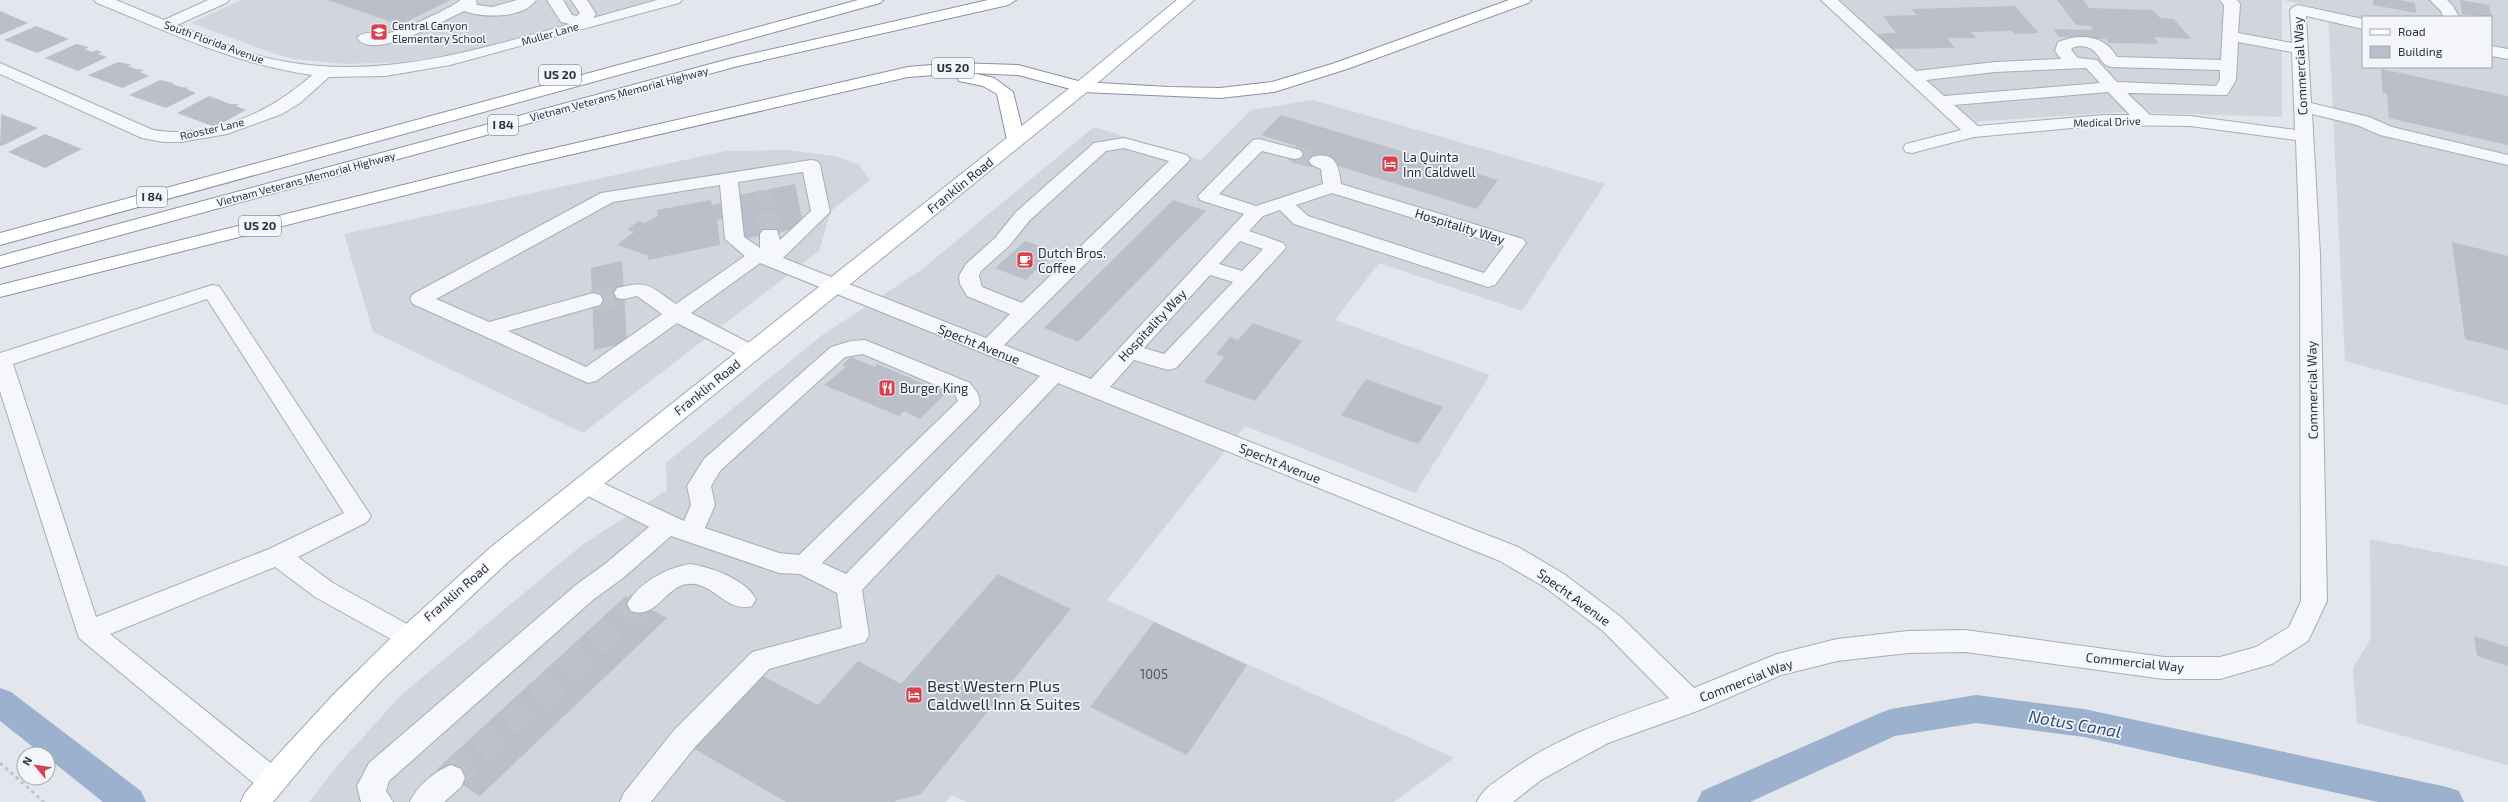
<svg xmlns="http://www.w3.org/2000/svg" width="2508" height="802" font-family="'Exo 2',sans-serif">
<rect width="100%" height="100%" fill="#e3e6ec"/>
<path fill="#d1d5de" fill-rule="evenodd" d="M 241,0 L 658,0 L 469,51 L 402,62 L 345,64 L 294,59 L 275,54 L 191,23 Z
M 1821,0 L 2282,0 L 2282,117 L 2119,112 L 1957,123 Z
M 2283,0 L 2508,0 L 2508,405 L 2345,361 L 2328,10 ZM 2363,17 L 2491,17 L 2491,67 L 2363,67 Z
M 1313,100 L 1605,184 L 1522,311 L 1379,263 L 1335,320 L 1490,375 L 1415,493 L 1245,426 L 1107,600 L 1454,758 L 1394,802 L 966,802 L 952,795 L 946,802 L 309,802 L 337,766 L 401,695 L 582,545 L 667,490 L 666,463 L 821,336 L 921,270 L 1094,127 L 1201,160 L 1251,110 Z
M 787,150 L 834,156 L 858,164 L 870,180 L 831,211 L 819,251 L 583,433 L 373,332 L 344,234 L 726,151 Z
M 2370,539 L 2508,566 L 2508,765 L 2357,723 L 2353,668 L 2371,638 Z"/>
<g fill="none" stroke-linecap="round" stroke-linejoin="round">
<path fill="#9cb1cd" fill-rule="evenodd" d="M 0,688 L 11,692 L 141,791 L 146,802 L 103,802 L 48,758 L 48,754 L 42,754 L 0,721 Z
M 1976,695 L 2084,709 L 2447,787 L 2459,791 L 2464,802 L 2378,802 L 2084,737 L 1976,723 L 1895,736 L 1750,802 L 1697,802 L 1702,791 L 1880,713 L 1891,709 Z"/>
</g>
<path fill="#babfca" d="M 328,0 L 450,0 L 400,25 Z
M 2057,0 L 2083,0 L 2089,8 L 2153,10 L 2160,18 L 2174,19 L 2191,39 L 2154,37 L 2159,44 L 2109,43 L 2106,39 L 2059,37 L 2053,29 L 2093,30 L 2090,26 L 2076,25 Z
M 2373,0 L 2400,0 L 2415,3 L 2416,13 L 2373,5 Z
M 2460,0 L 2489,5 L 2492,17 L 2462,14 Z
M 2015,6 L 2039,33 L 2014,34 L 2012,31 L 1971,32 L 1976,38 L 1947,38 L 1955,48 L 1886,49 L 1874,34 L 1896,33 L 1883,16 L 1917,15 L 1911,9 Z
M 0,11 L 28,23 L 0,35 Z
M 36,26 L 69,39 L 37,53 L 4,40 Z
M 76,44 L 89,47 L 85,49 L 92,52 L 97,50 L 102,52 L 98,54 L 107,57 L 78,71 L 45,58 Z
M 118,62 L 132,65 L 128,66 L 136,69 L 145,70 L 140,72 L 149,76 L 122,88 L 88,75 Z
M 2381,69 L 2508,96 L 2508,145 L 2389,118 L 2387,94 L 2383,93 Z
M 160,80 L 174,83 L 172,84 L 181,87 L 189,88 L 186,89 L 196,93 L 166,108 L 129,95 Z
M 209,96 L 230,104 L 239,104 L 236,106 L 246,110 L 215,127 L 177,113 Z
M 1,114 L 38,128 L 2,146 L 0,145 Z
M 1281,115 L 1498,180 L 1477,209 L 1319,160 L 1312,167 L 1288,160 L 1300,147 L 1261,135 Z
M 45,134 L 82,149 L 45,168 L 8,152 Z
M 795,184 L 804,227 L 741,240 L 734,196 Z
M 711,200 L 712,205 L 721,203 L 724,218 L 717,220 L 720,245 L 648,260 L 647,255 L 617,245 L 634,232 L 627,230 L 638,221 L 644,223 L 658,216 L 657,210 Z
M 1173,200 L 1206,211 L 1078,342 L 1044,328 Z
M 1025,241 L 1055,251 L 1026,280 L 995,268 Z
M 2452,242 L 2508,256 L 2508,350 L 2465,339 Z
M 622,261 L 627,343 L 594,350 L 591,268 Z
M 1253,323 L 1302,341 L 1255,401 L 1204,382 L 1224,357 L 1216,354 L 1230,337 L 1238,340 Z
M 851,357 L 874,367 L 877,364 L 929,386 L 932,383 L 949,390 L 920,419 L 904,411 L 899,416 L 824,385 L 846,367 L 842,365 Z
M 1366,379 L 1443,407 L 1418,444 L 1341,415 Z
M 998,574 L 1071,609 L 921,794 L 892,802 L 786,802 L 693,748 L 763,676 L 818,705 L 858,661 L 901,684 Z
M 626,596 L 667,618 L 480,796 L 437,769 Z
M 1154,622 L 1247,665 L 1187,755 L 1090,707 Z
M 2474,636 L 2508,647 L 2508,666 L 2477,656 Z"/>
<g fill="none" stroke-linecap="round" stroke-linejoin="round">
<path stroke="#bec2cb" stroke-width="17" stroke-dasharray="17 8" stroke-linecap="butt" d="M 1294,154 L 1318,161
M 765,190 L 768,214"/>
<path stroke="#bec2cb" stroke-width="21" stroke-dasharray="21 10" stroke-linecap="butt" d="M 768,213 L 770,234
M 593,300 L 624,293"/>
<path stroke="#bec2cb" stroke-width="26" stroke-dasharray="26 13" stroke-linecap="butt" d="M 451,778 L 640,604"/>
<g stroke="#a7acb7" stroke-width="2">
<path id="minor" d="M 94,0 L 116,0 L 164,20 L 208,0 L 229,0 L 226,3 L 177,25 C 213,39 249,56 287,62 C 383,79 478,50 570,24 L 561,22 L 547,0 L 563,0 L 572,15 L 577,16 L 580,13 L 571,0 L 587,0 L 596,14 L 593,18 L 657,0 L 682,0 L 679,3 L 450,65 L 385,76 L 329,77 L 300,103 L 282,114 L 227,134 L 181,142 L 163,142 L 142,138 L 0,74 L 0,63 L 153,130 C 210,140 270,113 312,75 C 236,65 167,31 97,3 Z
M 460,0 L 476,0 L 477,5 L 492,7 L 517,0 L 536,0 C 523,19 483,18 464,11 C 446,19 373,62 357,38 C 363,30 380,34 389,33 C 399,32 458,5 460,0 Z
M 1821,0 L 1838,0 L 1916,71 L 1995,62 L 2061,59 L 2055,51 L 2058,42 C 2080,33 2105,35 2117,57 L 2221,60 L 2224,5 L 2220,0 L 2237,0 L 2240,4 L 2238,33 L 2292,43 L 2290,10 L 2293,7 L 2298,5 L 2363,19 L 2363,29 L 2306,16 L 2311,103 L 2369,117 L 2392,127 L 2508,155 L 2508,165 L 2380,135 L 2357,125 L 2312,114 L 2320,254 L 2327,601 L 2308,641 L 2272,664 L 2220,679 L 2164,679 L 1965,652 L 1908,653 L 1837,661 L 1781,675 L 1700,710 L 1608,743 L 1541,780 L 1513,802 L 1477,802 C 1482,790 1492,784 1502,777 C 1552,739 1610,719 1669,698 L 1603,631 L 1546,588 L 1500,561 L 1058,383 L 862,590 L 869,635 L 865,642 L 769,669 L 695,747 L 651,802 L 620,802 L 624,793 L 675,729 L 752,652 L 842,628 L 837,593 L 800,574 L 779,573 L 671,536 L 623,578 L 594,599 L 389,781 L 386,791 L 393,802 L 361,802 L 357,786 L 369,763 L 576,585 L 605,564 L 649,527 L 578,491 L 574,485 L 578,479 L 586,476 L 594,479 L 684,521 L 691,505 L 687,486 L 704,459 L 831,347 L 851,341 L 865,340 L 970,383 L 978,394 L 980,403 L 977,408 L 822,563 L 846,574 L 1040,376 L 760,263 L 691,313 L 757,347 L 761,352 L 757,357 L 750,359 L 743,357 L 677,323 L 596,381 L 588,383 L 413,304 L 410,299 L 413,294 L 601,193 L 811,160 L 817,161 L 820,165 L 830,212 L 783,258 L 986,338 L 1010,314 L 967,296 L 960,284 L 959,276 L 966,264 L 995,238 L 1016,212 L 1094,143 L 1124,138 L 1187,155 L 1190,159 L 1187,163 L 1004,345 L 1091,379 L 1244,214 L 1200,200 L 1198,196 L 1253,140 L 1259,139 L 1300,150 L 1303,154 L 1300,158 L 1294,159 L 1262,151 L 1219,194 L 1256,206 L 1323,184 L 1321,169 L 1312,165 L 1309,161 L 1312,157 C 1335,151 1339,165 1341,184 L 1523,239 L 1526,243 L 1523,247 L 1495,285 L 1488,287 L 1294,224 L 1280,210 L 1263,216 L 1249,231 L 1283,243 L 1286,247 L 1283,251 L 1176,368 L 1168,370 L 1134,360 L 1110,387 L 1518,547 L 1564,574 L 1621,617 L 1694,688 L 1777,654 L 1837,639 L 1908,631 L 1965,630 L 2164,657 L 2220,657 L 2256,647 L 2289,627 L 2301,601 L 2300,254 L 2296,140 L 2190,126 L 2104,125 L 1974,137 L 1912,153 L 1906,152 L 1903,148 L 1906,144 L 1961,130 ZM 2238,42 L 2292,52 L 2295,130 L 2190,116 L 2150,115 L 2127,93 L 2227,95 L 2236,80 ZM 2078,46 C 2101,46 2096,63 2111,67 L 2220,70 L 2220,80 L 2216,86 L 2117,82 L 2097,60 L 2078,58 L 2071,50 L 2072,48 ZM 2086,68 L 2100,83 L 1944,96 L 1926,80 L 1995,72 ZM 2108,92 L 2130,115 L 2104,115 L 1978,126 L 1954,105 ZM 1124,148 L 1169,161 L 1022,303 L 982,287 L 979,276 L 981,271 L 1009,246 L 1030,220 L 1106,151 ZM 803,172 L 811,211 L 780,240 L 777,230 L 763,230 L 760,234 L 760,248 L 744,237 L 738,182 ZM 720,185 L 725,239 L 745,256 L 676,304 C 649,286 650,280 617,288 L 614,293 L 617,298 L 624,299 L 637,296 L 662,314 L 586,367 L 508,331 L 600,305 L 603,300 L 600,295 L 593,293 L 489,322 L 436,299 L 613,202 ZM 1332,193 L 1504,246 L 1484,273 L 1308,216 L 1296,205 ZM 1240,241 L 1263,249 L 1242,271 L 1219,264 ZM 1210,275 L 1233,282 L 1164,354 L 1144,348 ZM 863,354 L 954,393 L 958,401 L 799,555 L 779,553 L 705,528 L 715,505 L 711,486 L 720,471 L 845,357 Z
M 2430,0 L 2447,0 L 2453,6 L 2459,17 L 2443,17 L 2441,11 Z
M 2491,46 L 2508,49 L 2508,59 L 2491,56 Z
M 212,285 L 219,286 L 371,516 L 367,522 L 298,557 L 333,583 L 416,629 L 420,636 L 416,643 L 407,647 L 398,643 L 315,597 L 275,567 L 110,634 L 282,772 L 286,781 L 282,790 L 272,794 L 262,790 L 79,638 L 0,391 L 0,353 ZM 207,299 L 344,513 L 269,549 L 96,617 L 13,364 Z
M 690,564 C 711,567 745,579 756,599 L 752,606 C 727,614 713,581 688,584 C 665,586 657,620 631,611 L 627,604 C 639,582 667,568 690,564 Z
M 451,765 L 461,769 L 465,778 L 461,787 L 444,802 L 410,802 C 417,786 435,771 451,765 Z"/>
</g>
<g stroke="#a1a9b8" stroke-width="2">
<path id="major" d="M 1177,0 L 1194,0 L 1088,91 L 509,561 L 382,680 L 322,743 L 273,802 L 241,802 L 245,793 L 274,759 L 333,695 L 394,635 L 491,547 L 1076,83 Z"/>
</g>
<g stroke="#8992a3" stroke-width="2">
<path id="highway" d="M 858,0 L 883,0 L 880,3 L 0,245 L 0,233 Z
M 988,0 L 1016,0 L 1008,5 L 738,66 L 0,268 L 0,256 L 729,59 Z
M 1509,0 L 1531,0 L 1528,3 L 1347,69 L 1274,92 L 1220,98 L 1082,92 L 1018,75 L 972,73 L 994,78 L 1013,92 L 1025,140 L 1022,144 L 1010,144 L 1007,140 L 997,94 L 983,86 L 959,81 L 957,77 L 961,73 L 908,77 L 521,166 L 0,297 L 0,285 L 520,156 L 908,67 L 955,63 L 1018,65 L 1082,82 L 1168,87 L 1220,88 L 1272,82 L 1335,63 Z"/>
</g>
<path stroke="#c1c4cb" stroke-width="3" stroke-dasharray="3.5 3.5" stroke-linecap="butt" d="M 0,763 L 44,802"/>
<use href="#minor" fill="#f6f7fa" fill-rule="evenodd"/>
<use href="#major" fill="#fff" fill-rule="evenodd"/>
<use href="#highway" fill="#fff" fill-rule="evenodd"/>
</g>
<defs>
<g id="school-square" transform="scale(0.9)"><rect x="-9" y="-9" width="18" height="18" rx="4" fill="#d64250" stroke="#f3f5f9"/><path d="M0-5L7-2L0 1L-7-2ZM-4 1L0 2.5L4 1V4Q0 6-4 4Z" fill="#fff"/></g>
<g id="hotel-square" transform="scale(0.9)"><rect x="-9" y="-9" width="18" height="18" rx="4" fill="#d64250" stroke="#f3f5f9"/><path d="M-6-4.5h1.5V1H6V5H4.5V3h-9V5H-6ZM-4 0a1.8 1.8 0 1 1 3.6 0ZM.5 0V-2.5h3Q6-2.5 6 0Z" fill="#fff"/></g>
<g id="cafe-square" transform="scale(0.9)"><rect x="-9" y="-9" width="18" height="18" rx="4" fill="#d64250" stroke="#f3f5f9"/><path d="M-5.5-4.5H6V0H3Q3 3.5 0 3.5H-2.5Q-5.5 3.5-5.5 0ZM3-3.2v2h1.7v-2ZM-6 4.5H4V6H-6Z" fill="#fff"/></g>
<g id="restaurant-square" transform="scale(0.9)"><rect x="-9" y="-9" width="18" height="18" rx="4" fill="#d64250" stroke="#f3f5f9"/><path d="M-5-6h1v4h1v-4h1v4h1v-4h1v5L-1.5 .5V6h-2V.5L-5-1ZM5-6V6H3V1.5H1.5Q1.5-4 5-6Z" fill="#fff"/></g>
</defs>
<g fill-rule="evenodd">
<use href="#school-square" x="379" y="32"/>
<use href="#hotel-square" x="1390" y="164"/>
<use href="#cafe-square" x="1025" y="260"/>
<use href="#restaurant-square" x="887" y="388"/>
<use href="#hotel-square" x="914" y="695"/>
</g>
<g text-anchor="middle" stroke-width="3.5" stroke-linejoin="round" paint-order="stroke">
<g font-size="11" fill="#293245" stroke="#f3f5f9" text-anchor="start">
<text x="392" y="30">Central Canyon<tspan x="392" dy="13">Elementary School</tspan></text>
</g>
<g font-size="11" fill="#293245" stroke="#f3f5f9">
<text transform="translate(550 34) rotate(-16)" y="4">Muller Lane</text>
<text transform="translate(214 42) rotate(20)" y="4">South Florida Avenue</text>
<text transform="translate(619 94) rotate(-15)" y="4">Vietnam Veterans Memorial Highway</text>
<text transform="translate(2107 122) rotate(-2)" y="4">Medical Drive</text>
<text transform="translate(212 129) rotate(-13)" y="4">Rooster Lane</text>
<text transform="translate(306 179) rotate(-15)" y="4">Vietnam Veterans Memorial Highway</text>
</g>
<g fill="#f3f5f9" stroke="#666c7b" stroke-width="1">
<rect x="932" y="58" width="42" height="20" rx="3"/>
<rect x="539" y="65" width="42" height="20" rx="3"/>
<rect x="488" y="115" width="30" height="20" rx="3"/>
<rect x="137" y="187" width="30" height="20" rx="3"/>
<rect x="239" y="216" width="42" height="20" rx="3"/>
</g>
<g font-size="12" font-weight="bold" fill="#293245">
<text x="953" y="72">US 20</text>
<text x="560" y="79">US 20</text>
<text x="503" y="129">I 84</text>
<text x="152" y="201">I 84</text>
<text x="260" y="230">US 20</text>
</g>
<g font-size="13" fill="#293245" stroke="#f3f5f9">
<text transform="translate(2300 66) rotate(-93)" y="5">Commercial Way</text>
<text transform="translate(960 185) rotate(-39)" y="5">Franklin Road</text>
<text transform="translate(1460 226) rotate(17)" y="5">Hospitality Way</text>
<text transform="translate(1152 325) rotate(-47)" y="5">Hospitality Way</text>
<text transform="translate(979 344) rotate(22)" y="5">Specht Avenue</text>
<text transform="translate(707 387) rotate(-39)" y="5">Franklin Road</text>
<text transform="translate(2312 390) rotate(-91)" y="5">Commercial Way</text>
<text transform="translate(1280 463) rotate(22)" y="5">Specht Avenue</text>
<text transform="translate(456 592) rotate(-41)" y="5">Franklin Road</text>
<text transform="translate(1574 597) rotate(36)" y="5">Specht Avenue</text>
<text transform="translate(2135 662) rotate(6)" y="5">Commercial Way</text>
<text transform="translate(1746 680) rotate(-21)" y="5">Commercial Way</text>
</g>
<g font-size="13" fill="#293245" stroke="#f3f5f9" text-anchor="start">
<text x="1403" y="162">La Quinta<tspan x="1403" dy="15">Inn Caldwell</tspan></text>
<text x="1038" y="258">Dutch Bros.<tspan x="1038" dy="15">Coffee</tspan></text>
<text x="900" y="393">Burger King</text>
</g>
<g font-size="13" fill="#4d5566">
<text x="1154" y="679">1005</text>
</g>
<g font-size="16" fill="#293245" stroke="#f3f5f9" text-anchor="start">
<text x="927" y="692">Best Western Plus<tspan x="927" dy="18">Caldwell Inn &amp; Suites</tspan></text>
</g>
<g font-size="17" font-style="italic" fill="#314e7c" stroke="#f3f5f9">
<text transform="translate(2075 724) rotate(10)" y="6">Notus Canal</text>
</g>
</g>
<rect x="2362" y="16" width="130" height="52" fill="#f3f5f9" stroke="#a2a7b1"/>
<rect x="2370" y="29" width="20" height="6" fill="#ffffff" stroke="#a2a7b1"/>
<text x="2398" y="36" font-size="12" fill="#293245">Road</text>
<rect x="2370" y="46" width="20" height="12" fill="#babfca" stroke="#a2a7b1"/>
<text x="2398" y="56" font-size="12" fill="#293245">Building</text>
<g transform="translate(36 766) rotate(299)"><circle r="19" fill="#f3f5f9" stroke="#a2a7b1"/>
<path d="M0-3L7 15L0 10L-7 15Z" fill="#d64250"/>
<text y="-6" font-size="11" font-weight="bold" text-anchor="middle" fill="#293245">N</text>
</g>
</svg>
